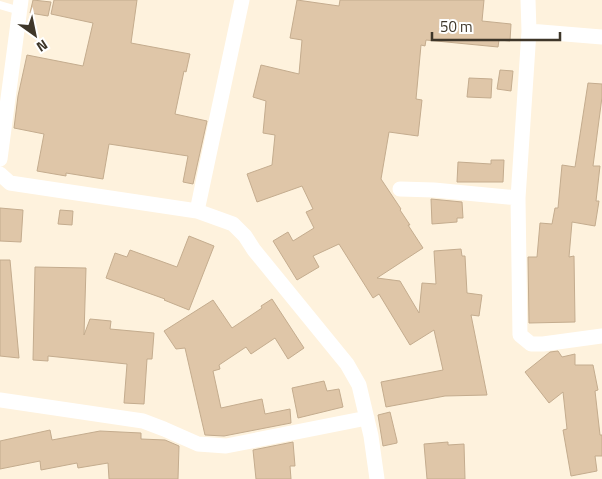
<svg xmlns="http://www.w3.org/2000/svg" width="602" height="479" font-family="'Titillium Web',sans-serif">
<rect width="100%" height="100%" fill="#fef2dd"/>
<path fill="#dfc6a8" stroke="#c4ac8e" d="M 33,0 L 51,2 L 48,16 L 30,13 Z
M 54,0 L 137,0 L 131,43 L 190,54 L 186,72 L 184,71 L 175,114 L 207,121 L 193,184 L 183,182 L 188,156 L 109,144 L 103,179 L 66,173 L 66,176 L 37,171 L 44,134 L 14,128 L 18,96 L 27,55 L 83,66 L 93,23 L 51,14 Z
M 297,0 L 339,6 L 340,0 L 484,0 L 482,21 L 511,24 L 510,41 L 499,40 L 498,47 L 426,40 L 425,46 L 421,45 L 416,99 L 422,100 L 418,136 L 389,132 L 381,179 L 401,209 L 400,210 L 410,225 L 408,225 L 423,248 L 377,278 L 400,281 L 419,313 L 422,283 L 436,284 L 434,251 L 461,249 L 462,256 L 465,256 L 467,293 L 482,295 L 479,316 L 471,315 L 487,395 L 445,396 L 386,407 L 381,382 L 443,370 L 434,330 L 410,345 L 379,294 L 373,298 L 339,244 L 313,256 L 319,267 L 297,280 L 273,241 L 288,232 L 293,241 L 314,228 L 306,212 L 313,209 L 302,186 L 257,202 L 247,174 L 272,165 L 275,135 L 263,133 L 266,101 L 253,97 L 261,65 L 299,74 L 302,40 L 290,38 Z
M 500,70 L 513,71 L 511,91 L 497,89 Z
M 469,78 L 492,79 L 491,98 L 467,97 Z
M 588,83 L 602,84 L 602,97 L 593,166 L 600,166 L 596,201 L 599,201 L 595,226 L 572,222 L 569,257 L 574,256 L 575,322 L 529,323 L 528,257 L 537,257 L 540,223 L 552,224 L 555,208 L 558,208 L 562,165 L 575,167 Z
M 491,160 L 504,160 L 503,182 L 457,182 L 458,162 L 491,164 Z
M 431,199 L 462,202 L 463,218 L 457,218 L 457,222 L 432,224 Z
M 0,208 L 23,210 L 21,242 L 0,241 Z
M 60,210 L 73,211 L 72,225 L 58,224 Z
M 189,236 L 214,246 L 189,310 L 164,300 L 165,299 L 106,278 L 115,253 L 127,257 L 130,250 L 177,267 Z
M 0,260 L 10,260 L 19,358 L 0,356 Z
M 35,267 L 86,268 L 84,335 L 90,319 L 111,321 L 110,329 L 154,333 L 152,359 L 147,359 L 144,404 L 124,403 L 127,364 L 48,356 L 48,361 L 33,360 Z
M 272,299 L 304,348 L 288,359 L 275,338 L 251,354 L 246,347 L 219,365 L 220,369 L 213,371 L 221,408 L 262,399 L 265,414 L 290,409 L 291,423 L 224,436 L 205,435 L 185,348 L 176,349 L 164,331 L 213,300 L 232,328 L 262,308 L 261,306 Z
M 558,351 L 562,357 L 575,354 L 575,365 L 593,365 L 598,390 L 595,391 L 600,435 L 602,435 L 602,456 L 595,456 L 597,471 L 571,476 L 563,430 L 567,429 L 563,392 L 549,403 L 525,372 L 550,352 Z
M 324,381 L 327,391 L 339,389 L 343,407 L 298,418 L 292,388 Z
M 390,412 L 397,441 L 397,443 L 383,446 L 378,415 Z
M 50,430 L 52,440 L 100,431 L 141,433 L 141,439 L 165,440 L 179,446 L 178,479 L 109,479 L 108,463 L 78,468 L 77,463 L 41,470 L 40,461 L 0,469 L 0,441 Z
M 293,442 L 295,466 L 290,466 L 291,479 L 256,479 L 253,450 Z
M 448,442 L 448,445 L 464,444 L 465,479 L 427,479 L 424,444 Z"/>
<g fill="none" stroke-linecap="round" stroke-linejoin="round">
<path stroke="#fff" stroke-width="8" d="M 0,5 L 20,11"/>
<path stroke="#fff" stroke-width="15" d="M 528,0 L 529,31 L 518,198 L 520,335 L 531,344 L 543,344 L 602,336
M 529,31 L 602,37
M 0,159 L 21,0
M 0,174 L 10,183 L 197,211 L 233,224 L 245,236 L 254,250 L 347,364 L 359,385 L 371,436 L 377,479
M 400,189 L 434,190 L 518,198
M 197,211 L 242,0
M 0,400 L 143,421 L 164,429 L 198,444 L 226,446 L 367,418"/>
</g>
<g transform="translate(35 35) rotate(147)" stroke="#ffffff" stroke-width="4" paint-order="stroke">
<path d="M0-4L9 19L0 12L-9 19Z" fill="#3e3629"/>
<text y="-8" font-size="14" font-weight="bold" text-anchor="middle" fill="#3e3629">N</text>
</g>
<path d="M432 32v8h128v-8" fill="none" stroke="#3e3629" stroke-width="2.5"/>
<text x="440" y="32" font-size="15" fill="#3e3629" stroke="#ffffff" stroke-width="4" paint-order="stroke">50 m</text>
</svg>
